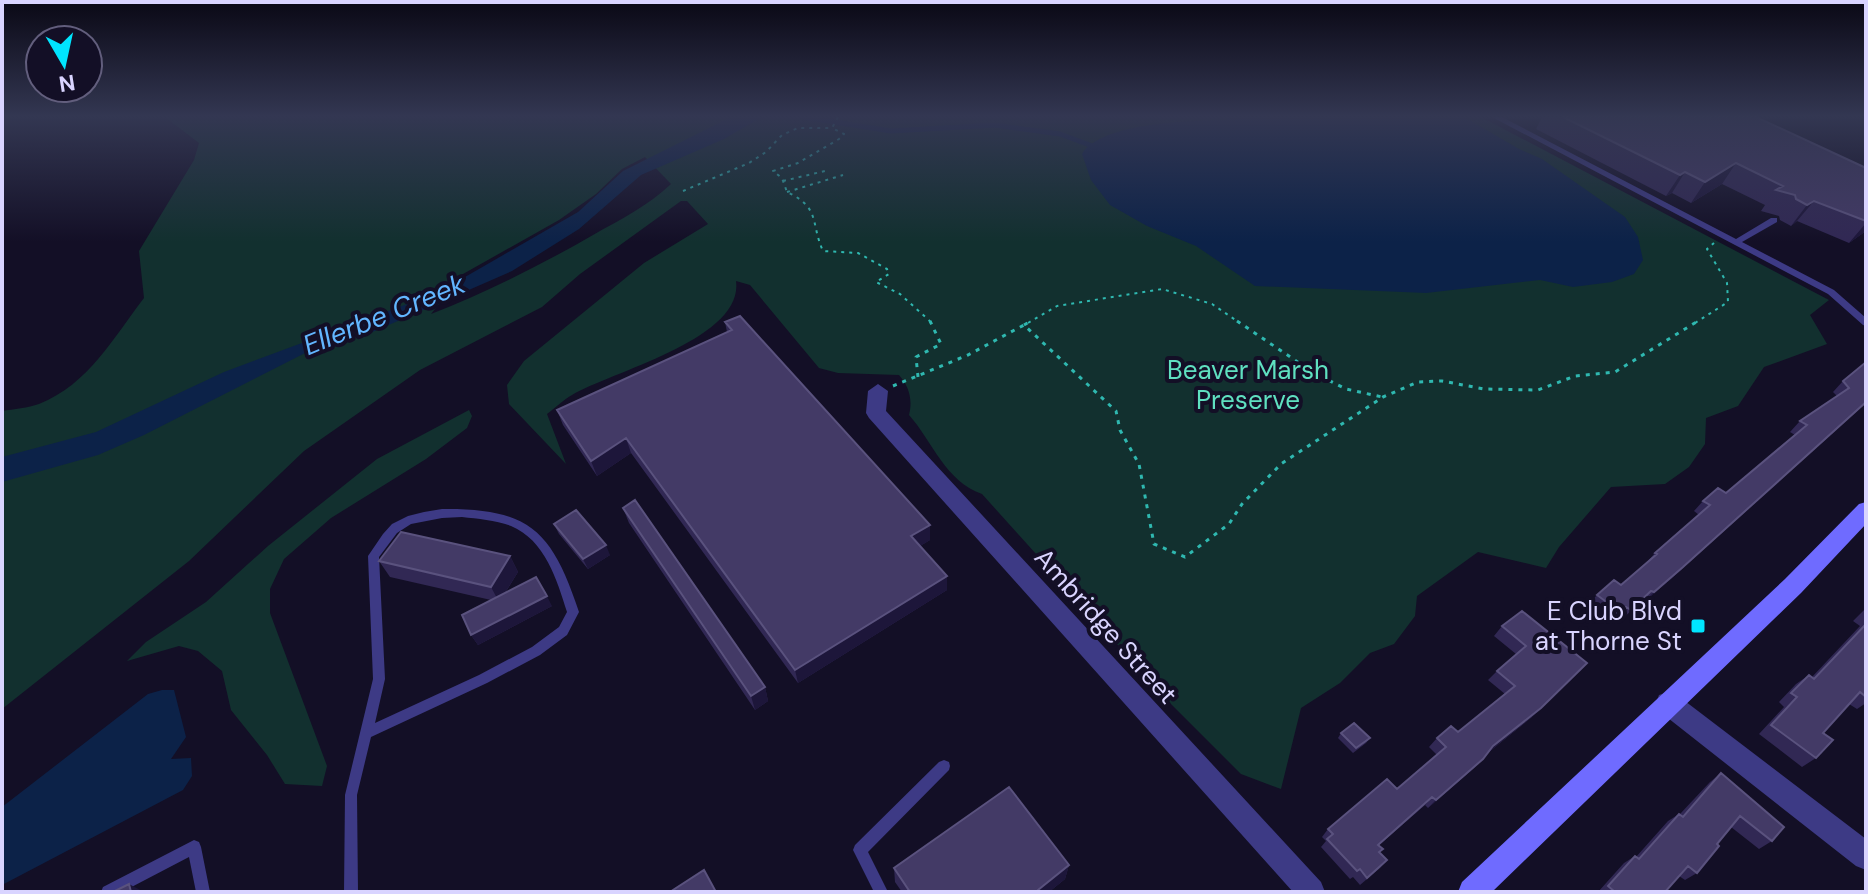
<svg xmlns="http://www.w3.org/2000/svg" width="1868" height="894" font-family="'DM Sans',sans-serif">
<rect width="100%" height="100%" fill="#130f26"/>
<path fill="#12302f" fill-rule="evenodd" d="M 165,117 L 1481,117 L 1829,300 L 1810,315 L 1827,344 L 1764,367 L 1738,406 L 1706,418 L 1705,444 L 1689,467 L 1665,484 L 1611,487 L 1559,547 L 1546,568 L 1478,552 L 1417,596 L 1415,616 L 1394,644 L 1370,653 L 1340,683 L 1301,708 L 1281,789 L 1241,774 L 1171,704 L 982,494 C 945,481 933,442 909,415 C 913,400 909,386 899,375 L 838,373 L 819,368 L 750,285 L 736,281 C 744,339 613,371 572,395 C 563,400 555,408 547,414 L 566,464 L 509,404 L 507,385 L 524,361 L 644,263 L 708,224 L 687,201 L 681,201 L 580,274 L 542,307 L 420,370 L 304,451 L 189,561 L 2,709 L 2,411 C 14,409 28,408 39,404 C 89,384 113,338 144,298 L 139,251 L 194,160 L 199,143 ZM 645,157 L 671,184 C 648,206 621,219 593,235 C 541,265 487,292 431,314 L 463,274 L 559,220 L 596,194 L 622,169 Z
M 469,410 L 472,416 L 467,428 L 426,459 L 331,518 L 284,559 L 270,589 L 270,613 L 327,766 L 322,786 L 285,784 L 267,755 L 231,710 L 222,671 L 198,651 L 179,646 L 127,661 L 146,642 L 206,602 L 268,546 L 377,459 Z"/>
<path fill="#0c2248" d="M 731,117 L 762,117 L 724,139 L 641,175 L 579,229 L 512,271 L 368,334 L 313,349 L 144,435 L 98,455 L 2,482 L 2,457 L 96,432 L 224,372 L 418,300 L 465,277 L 578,212 L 623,171 Z
M 1231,117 L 1464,117 L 1519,149 L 1542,159 L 1625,217 L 1638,237 L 1643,260 L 1634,274 L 1612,282 L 1573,287 L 1540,280 L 1426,293 L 1255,286 L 1196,246 L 1147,226 L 1110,205 L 1091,180 L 1082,154 C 1102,122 1190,121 1226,120 Z
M 162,690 L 174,690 L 186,737 L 171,759 L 191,758 L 192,776 L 183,790 L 2,885 L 2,807 L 148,694 Z"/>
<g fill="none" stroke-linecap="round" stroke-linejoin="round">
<path stroke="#0c2248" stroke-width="5" d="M 803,117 L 891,131 L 995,125 L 1060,134 L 1095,147"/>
<path stroke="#2fb8b0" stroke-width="2" stroke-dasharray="3 5" stroke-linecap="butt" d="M 838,117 L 832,128 L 844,134 L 839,139 L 798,163 L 773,171 L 782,178 L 787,192 C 821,208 810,222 823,251 L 858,253 L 887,269 L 889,274 L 876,282 L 900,294 L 932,323
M 783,181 L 829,170
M 683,191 L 749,163 L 766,152 L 782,135 L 798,128 L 832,128
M 787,192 L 843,175
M 1028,323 L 1057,306 L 1162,289 L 1212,304 L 1240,323
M 1695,323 L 1728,302 L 1727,283 L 1707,249 L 1714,243"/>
<path stroke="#2fb8b0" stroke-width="3" stroke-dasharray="4 6" stroke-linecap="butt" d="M 1237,321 L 1314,373 L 1346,389 L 1382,397
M 1024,325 L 1031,321
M 918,377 L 916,357 L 941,344 L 930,321
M 893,386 L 968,355 L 1024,325 L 1116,411 L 1120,430 L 1139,464 L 1154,544 L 1185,557 L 1229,524 L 1242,504 L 1281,464 L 1383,397 L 1418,382 L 1442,381 L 1484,389 L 1538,390 L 1575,376 L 1615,372 L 1698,321"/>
<path fill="#3d3a85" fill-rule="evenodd" d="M 1492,117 L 1502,117 L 1736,239 L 1771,218 L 1777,218 L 1777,222 L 1742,242 L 1834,290 L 1866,318 L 1866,326 L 1863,325 L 1828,294 Z
M 442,509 C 530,508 552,531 579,612 L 567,635 L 540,655 L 487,683 L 371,737 L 357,795 L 358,892 L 344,892 L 345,795 L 373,679 L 368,556 L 383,534 L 392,524 L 408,516 L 424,512 ZM 462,517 C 478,519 496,520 511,526 C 545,540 557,580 567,612 L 559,627 L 532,647 L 479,675 L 375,723 L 385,679 L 379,557 L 397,533 L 411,524 L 442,518 Z
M 944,760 L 949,762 L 950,766 L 949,770 L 868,852 L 888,892 L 874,892 L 853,850 L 855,845 L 939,762 Z
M 194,840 L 199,842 L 201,847 L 210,892 L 196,892 L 189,857 L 122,892 L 101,892 L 103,887 Z"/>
<path fill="#3d3a85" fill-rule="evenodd" d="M 878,384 L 888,391 L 886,411 L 1321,882 L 1325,892 L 1293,892 L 869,418 L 866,413 L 868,391 Z
M 1668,692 L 1677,695 L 1866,839 L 1866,870 L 1856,866 L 1659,711 L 1656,703 L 1659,695 Z"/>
<path fill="#6f6bff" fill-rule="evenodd" d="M 1866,502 L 1866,524 L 1801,593 L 1492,892 L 1458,892 L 1462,882 L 1785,579 L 1859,504 Z"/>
</g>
<path fill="#312854" d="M 1542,117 L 1756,117 L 1866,168 L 1866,231 L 1849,243 L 1797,221 L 1791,226 L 1780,220 L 1779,216 L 1761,211 L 1765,205 L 1722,184 L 1691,203 L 1672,193 L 1666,196 L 1536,129 Z
M 725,322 L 930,540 L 920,546 L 947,576 L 947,590 L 798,683 L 631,453 L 597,476 L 563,425 L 557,410 L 727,332 Z
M 1843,381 L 1866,403 L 1673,577 L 1644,602 L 1642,601 L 1621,620 L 1617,617 L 1611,622 L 1588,605 L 1597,595 L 1621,585 L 1646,563 L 1655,553 L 1699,515 L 1694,511 L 1703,501 L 1726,493 L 1795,435 L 1790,432 L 1800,421 L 1837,396 L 1833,392 Z
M 623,508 L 765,687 L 768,701 L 755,710 L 629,523 Z
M 554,524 L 610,555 L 588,569 L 559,534 Z
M 510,556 L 518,572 L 505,593 L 552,606 L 478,645 L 471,635 L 491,600 L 390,577 L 379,561 Z
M 1866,608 L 1866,703 L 1857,709 L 1849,704 L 1823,733 L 1816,758 L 1802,767 L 1759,734 L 1784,707 L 1779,702 L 1796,684 L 1809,675 L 1812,677 L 1860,626 L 1853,621 Z
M 1522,611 L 1532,717 L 1489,752 L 1474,768 L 1428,808 L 1425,805 L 1379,845 L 1379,852 L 1387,860 L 1380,868 L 1360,885 L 1353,877 L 1350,879 L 1321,847 L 1326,841 L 1322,837 L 1328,829 L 1397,789 L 1437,755 L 1429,747 L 1437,738 L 1458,732 L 1505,694 L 1488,680 L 1497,671 L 1516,654 L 1494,636 L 1502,626 Z
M 1341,733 L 1370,738 L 1366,743 L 1353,753 L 1338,738 Z
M 1721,773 L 1772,841 L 1759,849 L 1731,827 L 1717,844 L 1697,873 L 1685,880 L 1679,876 L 1665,892 L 1598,892 L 1624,863 L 1635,856 L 1636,857 L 1668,821 L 1679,814 L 1680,814 L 1710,782 Z
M 1069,865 L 1065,879 L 1049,892 L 902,892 L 895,882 L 894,868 Z"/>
<path fill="#1d163a" d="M 1736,163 L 1722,184 L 1691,203 L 1705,182 Z
M 1685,172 L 1672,193 L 1666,196 L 1680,175 Z
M 1814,201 L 1797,221 L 1791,226 L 1807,205 Z
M 1866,223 L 1866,231 L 1849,243 Z
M 1866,402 L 1673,577 L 1644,602 L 1654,592 Z
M 626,438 L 631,453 L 597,476 L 591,461 Z
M 930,525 L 930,540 L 912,551 L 911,536 Z
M 606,545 L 610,555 L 588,569 L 583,559 Z
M 510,556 L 518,572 L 499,602 L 491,587 Z
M 947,576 L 947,590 L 798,683 L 795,670 Z
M 547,596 L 552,606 L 478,645 L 471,635 Z
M 1587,663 L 1532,717 L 1485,755 L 1493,746 Z
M 765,687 L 768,701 L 755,710 L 751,696 Z
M 1483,759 L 1474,768 L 1428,808 L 1436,800 Z
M 1432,797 L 1425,805 L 1371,852 L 1378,845 Z
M 1069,865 L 1065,879 L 1049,892 L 1037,892 L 1038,890 Z
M 129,884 L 144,892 L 131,892 Z"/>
<path fill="#433a66" stroke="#5a527e" stroke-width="2" d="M 1563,117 L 1756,117 L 1866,168 L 1866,221 L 1814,201 L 1807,205 L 1796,199 L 1795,195 L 1776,190 L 1783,186 L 1736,163 L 1705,182 L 1685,172 L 1680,175 Z
M 740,316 L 930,525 L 911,536 L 947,576 L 795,670 L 626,438 L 591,461 L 557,410 L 732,330 L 725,322 Z
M 1866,362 L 1866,402 L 1683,567 L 1654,592 L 1651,591 L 1631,610 L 1626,607 L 1620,612 L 1597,595 L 1614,580 L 1621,585 L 1657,554 L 1655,553 L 1710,505 L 1703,501 L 1718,488 L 1726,493 L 1807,425 L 1800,421 L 1849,388 L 1843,381 Z
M 635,500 L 765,687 L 751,696 L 623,508 Z
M 576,510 L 606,545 L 583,559 L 554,524 Z
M 401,532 L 510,556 L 491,587 L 379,561 Z
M 536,577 L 547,596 L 471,635 L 462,615 Z
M 1522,611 L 1587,663 L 1541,708 L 1493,746 L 1483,759 L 1436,800 L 1432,797 L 1378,845 L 1383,849 L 1379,852 L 1387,860 L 1367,878 L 1360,869 L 1357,871 L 1327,839 L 1333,834 L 1328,829 L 1387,779 L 1397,789 L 1446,747 L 1437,738 L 1451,726 L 1458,732 L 1515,686 L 1497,671 L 1526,646 L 1502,626 Z
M 1866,624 L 1866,697 L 1860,692 L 1823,733 L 1833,740 L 1816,758 L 1771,725 L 1797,697 L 1791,693 L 1809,675 L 1814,679 Z
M 1354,723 L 1370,738 L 1356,748 L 1341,733 Z
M 1721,773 L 1784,827 L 1772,841 L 1740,816 L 1717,844 L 1719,846 L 1697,873 L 1688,866 L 1665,892 L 1615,892 L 1608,886 L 1635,856 L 1639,859 L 1679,814 L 1683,817 Z
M 1009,787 L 1069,865 L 1038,890 L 1039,892 L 910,892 L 894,868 Z
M 704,870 L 716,892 L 670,892 Z
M 129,884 L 131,892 L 113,892 Z"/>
<linearGradient id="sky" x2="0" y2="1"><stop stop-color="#0a0815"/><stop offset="0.48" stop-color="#333752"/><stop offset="1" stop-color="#333752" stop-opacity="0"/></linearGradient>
<rect width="1868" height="242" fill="url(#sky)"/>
<rect fill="#00e5ff" stroke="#130f26" stroke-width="3" x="1690" y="618" width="16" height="16" rx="4"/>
<g text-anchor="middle" stroke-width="8" stroke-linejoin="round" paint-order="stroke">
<g font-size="26" fill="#5fe0c0" stroke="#130f26">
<text x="1248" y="379">Beaver Marsh<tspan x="1248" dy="30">Preserve</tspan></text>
</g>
<g font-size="26" fill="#d9d4ff" stroke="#130f26" text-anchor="end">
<text x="1682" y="620">E Club Blvd<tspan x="1682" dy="30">at Thorne St</tspan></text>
</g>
<g font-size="26" fill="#d9d4ff" stroke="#130f26">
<text transform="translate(1106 626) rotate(48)" y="9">Ambridge Street</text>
</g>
<g font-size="28" font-style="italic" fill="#62b6ff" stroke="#130f26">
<text transform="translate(384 314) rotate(-22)" y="10">Ellerbe Creek</text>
</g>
</g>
<rect width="1868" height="894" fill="none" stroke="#d9d4ff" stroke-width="8"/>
<g transform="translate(64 64) rotate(171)"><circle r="38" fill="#130f26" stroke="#625e7d" stroke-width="2"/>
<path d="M0-6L14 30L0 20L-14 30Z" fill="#00e5ff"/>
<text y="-12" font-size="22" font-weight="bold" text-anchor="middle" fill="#d9d4ff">N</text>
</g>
</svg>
